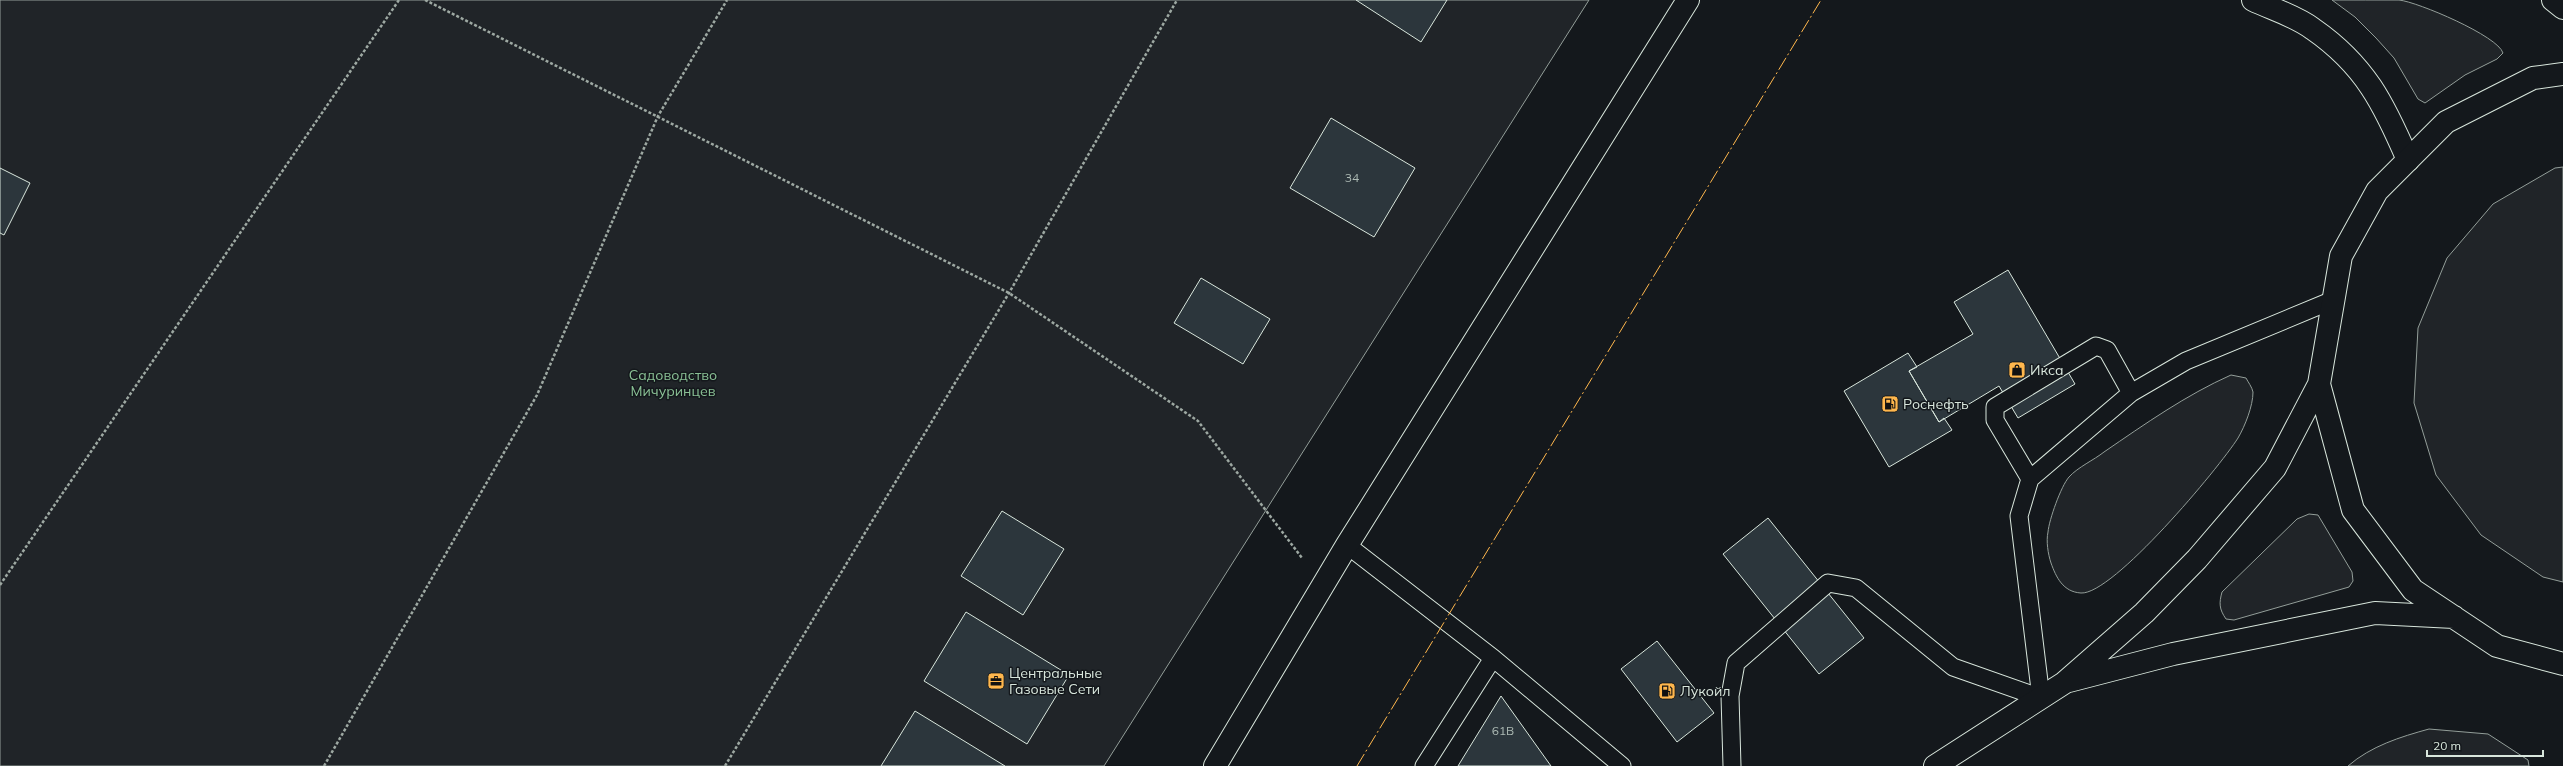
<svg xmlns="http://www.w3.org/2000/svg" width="2563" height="766" font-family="Mulish,sans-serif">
<rect width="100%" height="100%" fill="#14181c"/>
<path fill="#202428" stroke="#939e99" d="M 0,0 L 1589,0 L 1104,766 L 0,766 Z
M 2332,0 C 2354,0 2377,0 2399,0 C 2418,2 2498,36 2503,53 L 2497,59 L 2465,75 L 2425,103 L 2418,99 L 2394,58 L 2376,38 L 2355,17 Z
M 2563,167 L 2563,582 L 2543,577 L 2481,535 L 2436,475 L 2414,403 L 2418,328 L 2447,258 L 2493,204 L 2555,168 Z
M 2231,375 L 2246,378 C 2248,382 2252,387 2253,392 C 2253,406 2245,426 2238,438 C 2219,468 2113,595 2081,593 C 2063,592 2056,577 2051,563 C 2048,554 2046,541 2048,532 C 2049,520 2061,486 2069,477 C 2078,467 2094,460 2104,452 C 2145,424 2186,395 2231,375 Z
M 2309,514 L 2318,515 L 2352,572 L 2353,581 L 2349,587 L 2234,620 L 2226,619 C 2219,609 2219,603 2222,592 L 2297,519 Z
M 2429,729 L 2488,734 L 2528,760 L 2529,766 L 2348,766 C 2371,746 2400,737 2429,729 Z"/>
<path fill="#2c363c" stroke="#d8e6dc" d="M 1356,0 L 1447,0 L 1421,42 Z
M 1331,118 L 1415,168 L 1374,237 L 1290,188 Z
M 0,168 L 30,183 L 4,235 L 0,233 Z
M 2008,270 L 2075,384 L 2018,418 L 1999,386 L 1939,422 L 1909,371 L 1973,334 L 1954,302 Z
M 1201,278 L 1270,319 L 1243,364 L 1174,323 Z
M 1908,353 L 1917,367 L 1909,371 L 1939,422 L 1944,418 L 1952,430 L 1889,467 L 1844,391 Z
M 1002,511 L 1064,549 L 1023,615 L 961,576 Z
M 1768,518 L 1864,638 L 1819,674 L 1723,554 Z
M 966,612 L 1069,675 L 1027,744 L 924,681 Z
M 1657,641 L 1714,713 L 1677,742 L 1621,669 Z
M 1501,696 L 1551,766 L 1458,766 Z
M 915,711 L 1005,766 L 881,766 Z"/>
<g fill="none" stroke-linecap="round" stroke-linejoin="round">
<g stroke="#d8e6dc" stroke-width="19">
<path id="service" d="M 2030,479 L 1995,420 L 1995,407 L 2096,346 L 2107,350 L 2131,393
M 1347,545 L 1493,658 L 1622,766
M 1424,766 L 1493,658
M 1732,766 L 1730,696 L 1736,663 L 1828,583 L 1856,588 L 1953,667 L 2041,698 L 2019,516 L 2030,479 L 2131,393 L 2186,361 L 2333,300"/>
</g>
<g stroke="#d8e6dc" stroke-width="24">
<path id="minor" d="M 2253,0 C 2272,9 2296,16 2313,29 C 2365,65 2384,104 2408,160
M 2553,0 L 2563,8
M 1215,766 L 1347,545 L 1688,0"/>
</g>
<g stroke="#d8e6dc" stroke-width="24">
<path id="trunk" d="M 2563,74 L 2533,78 L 2446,122 L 2377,191 L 2341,256 L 2319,384 L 2353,510 L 2413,590 L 2497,646 L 2563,664
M 2069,681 L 2173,654 L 2375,613 L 2454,617
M 1935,766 L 2064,683 L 2144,613 L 2197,559 L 2275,468 L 2319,384"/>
</g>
<path stroke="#9da8a2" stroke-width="2.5" stroke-dasharray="3 2" stroke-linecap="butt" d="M 425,0 L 1009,293 L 1198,421 L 1302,558
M 0,585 L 399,0
M 324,766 L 537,395 L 658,116 L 727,0
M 725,766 L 1009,293 L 1177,0"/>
<use href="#service" stroke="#14181c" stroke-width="17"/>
<use href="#minor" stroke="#14181c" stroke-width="22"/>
<use href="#trunk" stroke="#14181c" stroke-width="22"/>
<path stroke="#ffb74d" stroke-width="1" stroke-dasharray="14 3 2 3" stroke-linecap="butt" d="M 1357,766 L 1821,0"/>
</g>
<defs>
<g id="shop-square" transform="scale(0.9)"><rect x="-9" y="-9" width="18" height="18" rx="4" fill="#ffb74d" stroke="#14181c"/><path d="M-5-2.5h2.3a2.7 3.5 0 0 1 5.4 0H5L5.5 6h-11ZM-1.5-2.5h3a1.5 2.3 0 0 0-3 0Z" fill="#111"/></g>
<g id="fuel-square" transform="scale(0.9)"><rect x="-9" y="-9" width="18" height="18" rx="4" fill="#ffb74d" stroke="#14181c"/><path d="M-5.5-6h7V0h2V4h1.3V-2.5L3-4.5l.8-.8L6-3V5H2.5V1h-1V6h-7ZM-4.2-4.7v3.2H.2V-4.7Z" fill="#111"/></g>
<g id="office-square" transform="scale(0.9)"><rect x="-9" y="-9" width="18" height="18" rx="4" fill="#ffb74d" stroke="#14181c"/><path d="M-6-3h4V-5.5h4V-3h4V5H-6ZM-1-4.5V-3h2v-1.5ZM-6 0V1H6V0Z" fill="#111"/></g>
</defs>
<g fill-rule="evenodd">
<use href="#shop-square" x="2017" y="370"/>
<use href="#fuel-square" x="1890" y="404"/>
<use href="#office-square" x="996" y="681"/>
<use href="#fuel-square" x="1667" y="691"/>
</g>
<g text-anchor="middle" stroke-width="3" stroke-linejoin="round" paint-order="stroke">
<g font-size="12" fill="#adbab4">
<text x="1352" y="182">34</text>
<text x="1503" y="735">61В</text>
</g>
<g font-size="14" fill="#d8e6dc" stroke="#14181c" text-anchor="start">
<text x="2030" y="375">Икса</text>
<text x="1903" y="409">Роснефть</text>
<text x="1009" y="678">Центральные<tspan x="1009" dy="16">Газовые Сети</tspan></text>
<text x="1680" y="696">Лукойл</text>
</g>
<g font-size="14" fill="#8ac095" stroke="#14181c">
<text x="673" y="380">Садоводство<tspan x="673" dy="16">Мичуринцев</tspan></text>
</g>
</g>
<path d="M2427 750v6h116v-6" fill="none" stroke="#d8e6dc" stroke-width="2"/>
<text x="2433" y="750" font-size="12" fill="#d8e6dc" stroke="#14181c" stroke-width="3" paint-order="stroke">20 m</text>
</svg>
